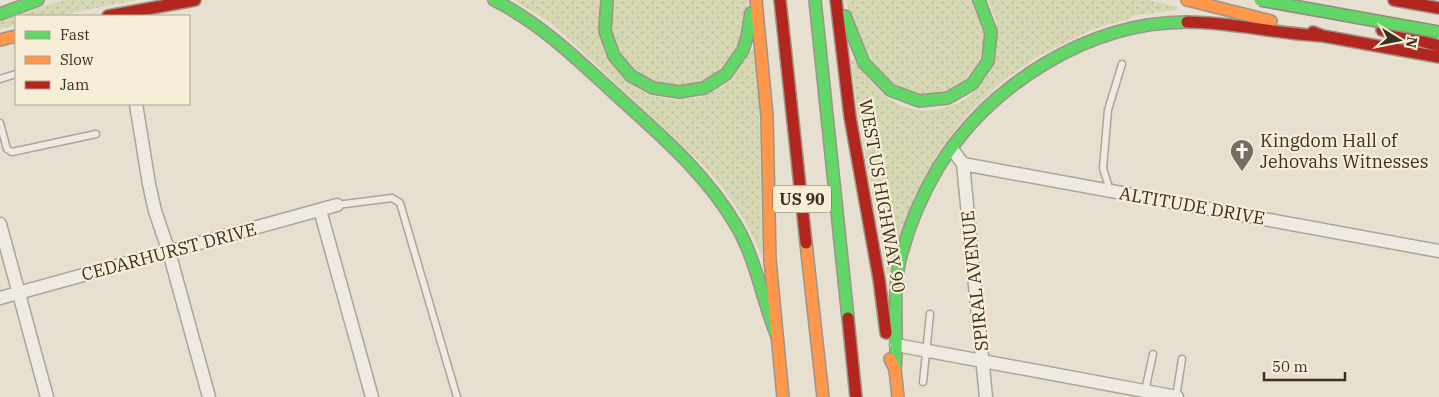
<svg xmlns="http://www.w3.org/2000/svg" width="1439" height="397" font-family="'IBM Plex Serif',serif">
<defs>
<pattern id="grass-dots" width="8" height="8" patternUnits="userSpaceOnUse" patternTransform="scale(1.25)"><rect width="8" height="8" fill="#d6d7b3"/><path d="M2 2h.1M6 6h.1" fill="none" stroke="#b9b99a" stroke-width="1.8" stroke-linecap="round"/></pattern>
</defs>
<rect width="100%" height="100%" fill="#e7e0d1"/>
<path fill="url(#grass-dots)" d="M 63,0 L 136,0 L 56,16 L 16,16 L 16,25 L 0,29 L 0,21 Z
M 514,0 L 600,0 L 630,84 L 641,91 L 653,96 L 676,100 L 700,97 L 755,48 L 759,87 L 762,257 C 749,223 729,194 705,167 L 554,25 Z
M 613,0 L 748,0 L 747,17 L 737,49 L 711,78 L 671,88 L 629,68 L 611,35 Z
M 846,0 L 973,0 L 984,21 L 984,54 L 958,89 L 910,95 L 877,71 L 850,16 Z
M 988,0 L 1147,0 L 1177,7 L 1176,10 L 1131,16 L 1130,19 L 1102,26 L 1085,33 L 1035,58 L 1004,80 L 971,111 L 954,131 L 936,157 L 890,275 L 887,274 L 858,114 L 851,60 L 855,60 C 876,93 902,120 946,107 C 954,105 967,100 973,93 C 976,88 977,80 979,74 C 985,57 991,40 997,23 Z"/>
<g fill="none" stroke-linecap="round" stroke-linejoin="round">
<g stroke="#ada599" stroke-width="9">
<path id="lane" d="M 0,79 L 16,74
M 0,123 L 7,149 L 12,152 L 96,134
M 1110,191 L 1103,168 L 1108,110 L 1122,64
M 337,205 L 392,198 L 400,203 L 457,397
M 923,382 L 930,314
M 1145,391 L 1153,354
M 1176,397 L 1182,359"/>
</g>
<g stroke="#ada599" stroke-width="15">
<path id="street" d="M 136,104 L 149,184 L 155,211 L 169,252 L 209,397
M 952,149 L 963,164 L 1439,251
M 963,164 L 986,397
M 320,210 L 372,397
M 0,224 L 47,397
M 0,298 L 337,205
M 896,345 L 1177,397"/>
</g>
<g stroke="#9c958a" stroke-width="14">
<path id="fast" d="M 494,0 C 540,23 576,58 614,93 C 659,134 706,173 737,227 C 756,260 762,299 776,334
M 607,0 L 605,31 L 614,56 L 631,76 L 653,88 L 679,92 L 704,88 L 726,74 L 743,50 L 747,37 L 751,13
M 815,0 L 848,318
M 0,14 L 38,0
M 845,16 L 864,63 L 890,90 L 919,101 L 948,98 L 972,84 L 988,61 L 991,32 L 979,0
M 895,369 C 899,331 891,293 901,256 C 909,225 922,195 938,168 C 989,85 1088,22 1187,22"/>
</g>
<g stroke="#9c958a" stroke-width="14">
<path id="slow" d="M 756,0 L 767,116 L 770,260 L 783,397
M 1187,0 L 1271,21
M 0,40 L 16,36
M 806,243 L 823,397
M 890,359 L 895,369 L 898,397"/>
</g>
<g stroke="#9c958a" stroke-width="14">
<path id="jam" d="M 780,0 L 806,243
M 836,0 L 850,117 L 879,279 L 886,333
M 1394,0 L 1439,8
M 108,16 L 195,0
M 1187,22 C 1232,22 1277,34 1323,36
M 1382,30 L 1439,46
M 1313,32 L 1323,36 L 1439,57
M 848,318 L 856,397"/>
</g>
<use href="#lane" stroke="#efebe3" stroke-width="6"/>
<use href="#street" stroke="#efebe3" stroke-width="12"/>
<use href="#fast" stroke="#63d668" stroke-width="11"/>
<use href="#slow" stroke="#ff974d" stroke-width="11"/>
<use href="#jam" stroke="#b3261e" stroke-width="11"/>
<g stroke="#928b80" stroke-width="14" stroke-linecap="butt">
<path id="fast-bridge" d="M 1260,0 L 1439,32"/>
</g>
<use href="#fast-bridge" stroke="#63d668" stroke-width="11"/>
</g>
<defs>
<g id="church-pin" transform="scale(1.25)"><path d="M0 17L-7.5 6A9.5 9.5 0 1 1 7.5 6Z" fill="#786c5e" stroke="#f7eed8"/><path d="M-1.2-6h2.4v3.5h3.3v2.4h-3.3V6h-2.4V-.1h-3.3v-2.4h3.3Z" fill="#fff"/></g>
</defs>
<g fill-rule="evenodd">
<use href="#church-pin" x="1242" y="151"/>
</g>
<g text-anchor="middle" stroke-width="4.5" stroke-linejoin="round" paint-order="stroke">
<rect fill="#f7eed8" stroke="#756857" stroke-width="1" x="773" y="185.5" width="58" height="27" rx="4"/>
<g font-size="16" font-weight="bold" fill="#3d2e20">
<text x="802" y="205">US 90</text>
</g>
<g font-size="18" fill="#3d2e20" stroke="#f7eed8" text-anchor="start">
<text x="1260" y="147">Kingdom Hall of<tspan x="1260" dy="21">Jehovahs Witnesses</tspan></text>
</g>
<g font-size="18" fill="#3d2e20" stroke="#f7eed8">
<text transform="translate(882 196) rotate(80)" y="6">WEST US HIGHWAY 90</text>
<text transform="translate(1192 206) rotate(10)" y="6">ALTITUDE DRIVE</text>
<text transform="translate(169 252) rotate(-15)" y="6">CEDARHURST DRIVE</text>
<text transform="translate(975 281) rotate(-96)" y="6">SPIRAL AVENUE</text>
</g>
</g>
<rect x="15" y="15" width="175" height="90" fill="#f7eed8" stroke="#ada18e"/>
<rect x="25" y="31" width="25" height="8" fill="#63d668" stroke="#ada18e"/>
<text x="60" y="40" font-size="15" fill="#3d2e20">Fast</text>
<rect x="25" y="56" width="25" height="8" fill="#ff974d" stroke="#ada18e"/>
<text x="60" y="65" font-size="15" fill="#3d2e20">Slow</text>
<rect x="25" y="81" width="25" height="8" fill="#b3261e" stroke="#ada18e"/>
<text x="60" y="90" font-size="15" fill="#3d2e20">Jam</text>
<g transform="translate(1399 40) rotate(100)" stroke="#f7eed8" stroke-width="4" paint-order="stroke">
<path d="M0-4L9 19L0 12L-9 19Z" fill="#3d2e20"/>
<text y="-8" font-size="14" font-weight="bold" text-anchor="middle" fill="#3d2e20">N</text>
</g>
<path d="M1264 372v8h81v-8" fill="none" stroke="#3d2e20" stroke-width="2.5"/>
<text x="1272" y="372" font-size="15" fill="#3d2e20" stroke="#f7eed8" stroke-width="4" paint-order="stroke">50 m</text>
</svg>
